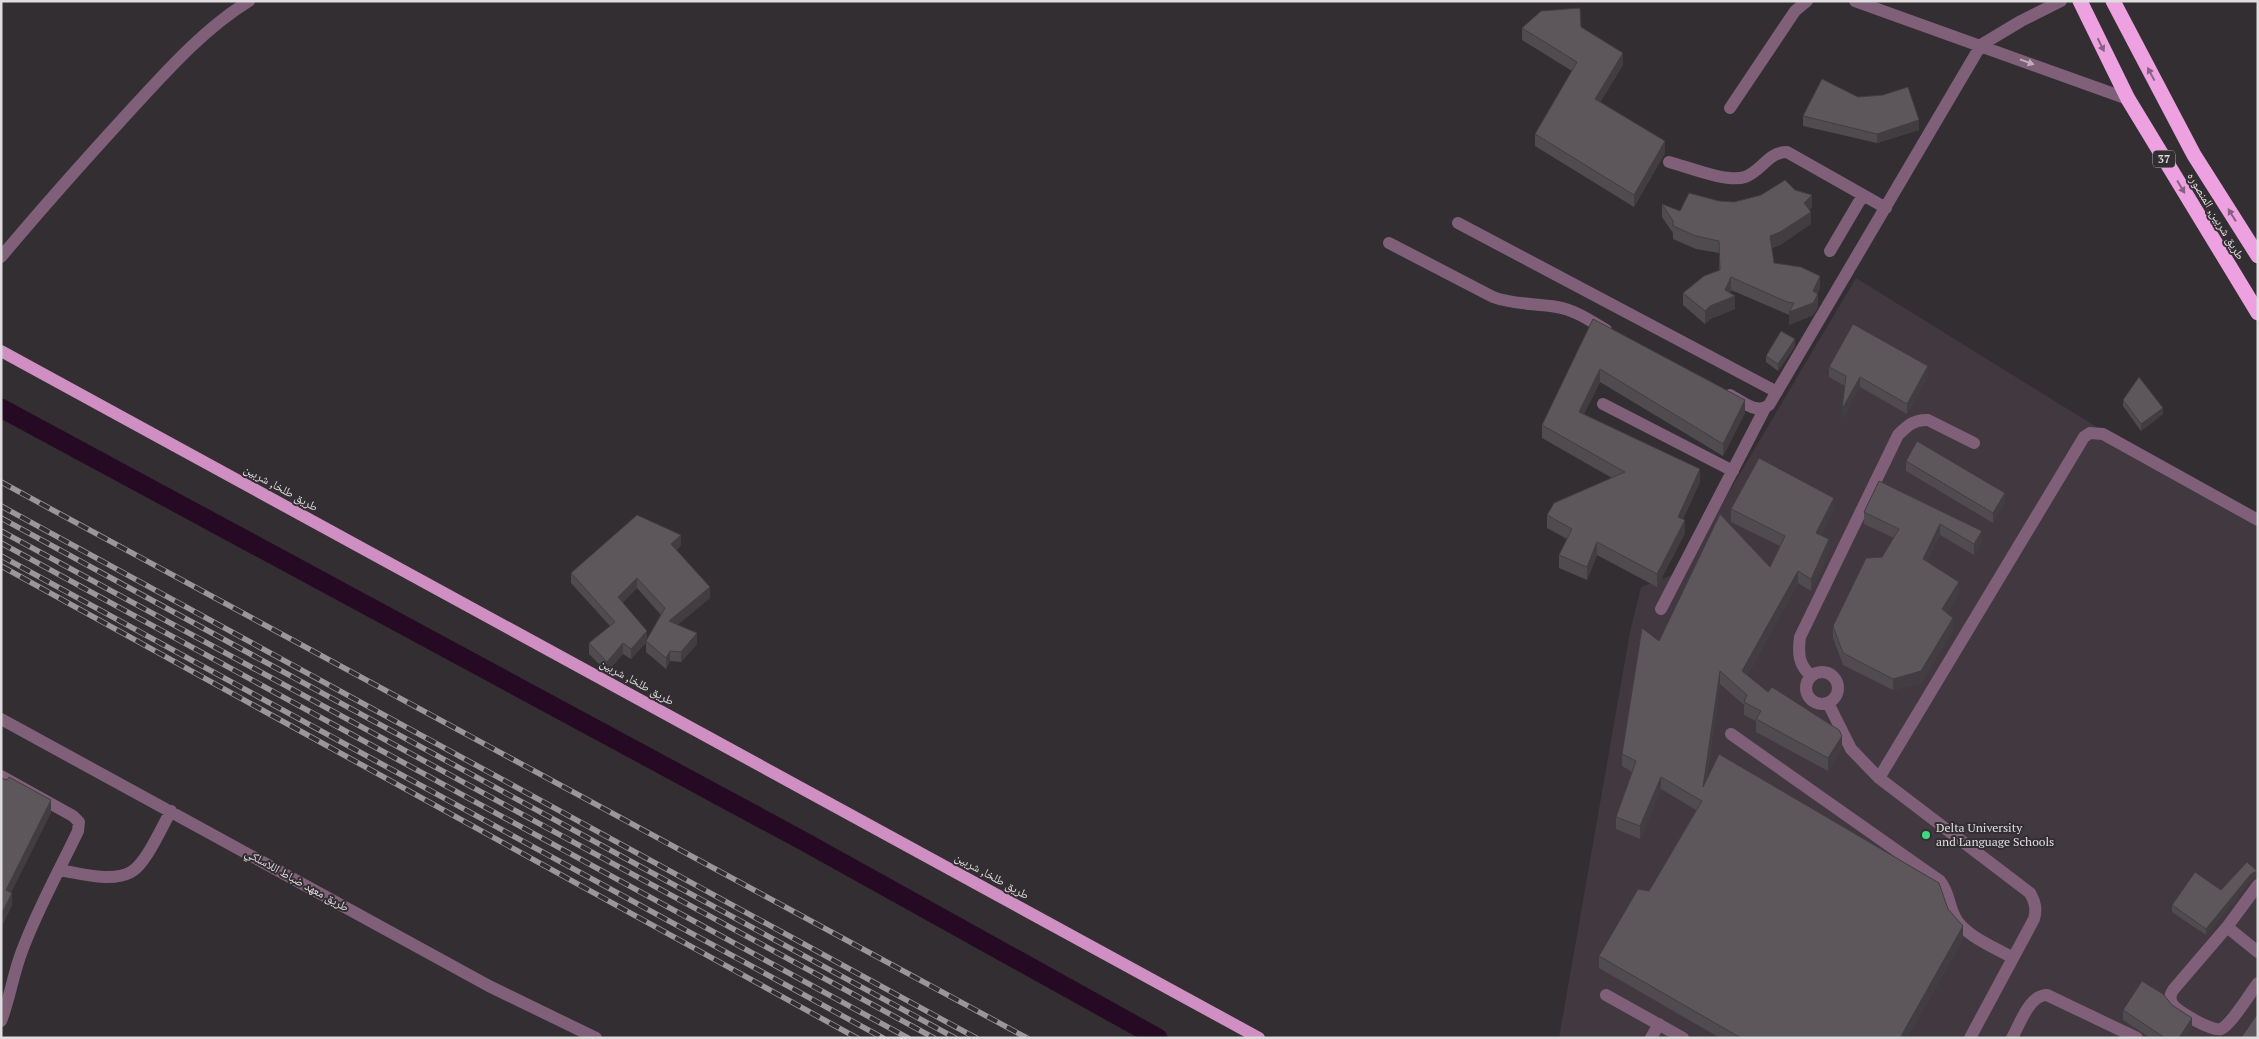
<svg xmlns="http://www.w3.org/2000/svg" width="2259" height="1039" font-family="'PT Serif','Noto Naskh Arabic',serif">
<rect width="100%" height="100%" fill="#332e32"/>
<path fill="#423840" d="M 1856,278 L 2258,527 L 2258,1038 L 1559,1038 L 1630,632 L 1641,587 L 1682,571 Z"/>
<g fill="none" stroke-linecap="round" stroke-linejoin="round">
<path stroke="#260922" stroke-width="19" d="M 1,408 L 805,842 L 1158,1038"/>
<path stroke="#806079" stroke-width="12" d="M 1855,1 L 2128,99
M 1730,108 L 1795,11 L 1807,1
M 1669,162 C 1688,167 1727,183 1745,177 C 1762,171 1768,152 1787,152 L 1886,208
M 1458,223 L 1777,392
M 1389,243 L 1493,297 C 1514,305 1535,303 1557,307 C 1575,310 1591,321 1606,330
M 1830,251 L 1863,195
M 1,257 C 42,208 84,161 127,114 C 164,74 202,30 249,1
M 1730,395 C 1741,401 1757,415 1769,405 L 1981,45 L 2021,21 L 2061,1
M 1603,404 L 1733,471
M 1661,609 L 1765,408
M1806 688a16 16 0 1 1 32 0a16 16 0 1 1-32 0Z
M 1812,676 C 1798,666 1798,652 1800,637 L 1898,435 C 1907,426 1914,419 1928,420 L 1974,443
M 1828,703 L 1851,749 L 1879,778 L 2030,893 C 2035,902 2037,909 2034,919 L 1970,1038
M 1,719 L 489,986 L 596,1038
M 1731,734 L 1940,881 C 1950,894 1948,904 1955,917 C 1963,935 1996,948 2013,958
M 1,776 L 73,816 L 79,822 L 78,831 C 59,871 37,910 22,951 C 13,974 10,998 1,1021
M 1879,778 L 2084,437 L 2090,433 L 2103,434 L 2258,520
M 59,870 C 80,873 111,883 131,872 C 146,864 162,826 171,811
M 2258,885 L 2227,927 L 2173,990 C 2170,995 2169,1000 2173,1005 C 2179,1012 2212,1032 2221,1029 C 2231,1025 2250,993 2258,983
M 2227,927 L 2258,952
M 1606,995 L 1683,1038
M 1651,1038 L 1659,1024
M 2012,1038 C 2020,1024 2029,995 2047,995 L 2137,1038"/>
<path stroke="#cf8fc3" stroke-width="12" d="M 1,351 L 1259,1038"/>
<path stroke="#eea1e0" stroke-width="15" d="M 2080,1 L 2128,99 L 2258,313
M 2113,1 L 2194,155 L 2258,256"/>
<g stroke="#9a9699" stroke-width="5.5">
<path id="rail" d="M 1,482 L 1027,1038
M 1,506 L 976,1038
M 1,518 L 955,1038
M 1,531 L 934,1038
M 1,543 L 908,1038
M 1,556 L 883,1038
M 1,566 L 857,1038"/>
</g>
<use href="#rail" stroke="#332e32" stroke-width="4" stroke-dasharray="11" stroke-linecap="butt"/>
</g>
<path fill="#504b4e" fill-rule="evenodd" d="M 1581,27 L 1623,65 L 1600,102 L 1665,153 L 1634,207 L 1535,146 L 1535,134 L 1572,71 L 1522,40 L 1522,28 Z
M 1803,116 L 1919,130 L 1877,143 L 1803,126 Z
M 1719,201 L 1812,207 L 1809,210 L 1811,224 L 1780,245 L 1772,248 L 1774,263 L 1820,288 L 1817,294 L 1818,307 L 1813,315 L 1789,325 L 1789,315 L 1731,290 L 1730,293 L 1735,309 L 1710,319 L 1705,324 L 1683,305 L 1683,293 L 1719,270 L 1719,253 L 1696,249 L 1673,239 L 1673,233 L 1662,217 L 1662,204 L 1680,211 Z
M 1593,319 L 1745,413 L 1723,456 L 1600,382 L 1584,414 L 1700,482 L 1683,519 L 1685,533 L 1657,587 L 1597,555 L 1587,580 L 1559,568 L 1559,555 L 1567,539 L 1547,528 L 1547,515 L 1612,478 L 1542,438 L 1542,425 Z
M 1795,346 L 1778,371 L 1766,362 L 1766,356 Z
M 1829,367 L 1928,376 L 1907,414 L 1860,387 L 1842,419 L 1845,386 L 1829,377 Z
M 2123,400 L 2163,414 L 2141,431 L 2123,406 Z
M 1906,461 L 2005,503 L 1993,523 L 1906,471 Z
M 1879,481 L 1982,542 L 1974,555 L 1940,535 L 1927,562 L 1959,594 L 1947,613 L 1953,630 L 1921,683 L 1893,690 L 1843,665 L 1833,638 L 1833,626 L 1882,557 L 1894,538 L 1864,524 L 1864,512 Z
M 1731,509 L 1834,510 L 1821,535 L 1829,552 L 1811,591 L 1798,583 L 1747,675 L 1768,692 L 1842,748 L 1828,771 L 1756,732 L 1756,721 L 1744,715 L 1744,705 L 1720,684 L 1706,781 L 1948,909 L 1963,939 L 1907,1038 L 1720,1038 L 1599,968 L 1599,956 L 1649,891 L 1696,810 L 1661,789 L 1640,839 L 1616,829 L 1616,817 L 1632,772 L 1622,766 L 1622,754 L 1770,567 L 1780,546 L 1731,522 Z
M 681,545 L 676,550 L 710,598 L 677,625 L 697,644 L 681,662 L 670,661 L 666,669 L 646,652 L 646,642 L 631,659 L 623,654 L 607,672 L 589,654 L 589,643 L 610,626 L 571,583 L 571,573 ZM 637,588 L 661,615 L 647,640 L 622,603 Z
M 2257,877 L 2251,880 L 2206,935 L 2172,912 L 2172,905 L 2221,890 Z
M 2172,1005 L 2192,1028 L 2186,1038 L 2150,1038 L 2123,1020 L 2123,1010 Z"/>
<path fill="#413d40" d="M 1623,53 L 1623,65 L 1595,111 L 1595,99 Z
M 1919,120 L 1919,130 L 1877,143 L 1877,134 Z
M 1665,141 L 1665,153 L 1634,207 L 1634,195 Z
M 1812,195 L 1812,207 L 1805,215 L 1811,212 L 1811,224 L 1780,245 L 1770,248 L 1770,236 L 1804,203 Z
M 1820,276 L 1820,288 L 1817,295 L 1818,294 L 1818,307 L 1813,315 L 1789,325 L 1789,312 L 1813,291 Z
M 1731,277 L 1731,290 L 1726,300 L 1735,296 L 1735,309 L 1710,319 L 1705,324 L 1705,311 L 1725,290 Z
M 1795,339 L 1795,346 L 1778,371 L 1778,364 Z
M 1928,366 L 1928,376 L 1907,414 L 1907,404 Z
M 1600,369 L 1600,382 L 1579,424 L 1579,412 Z
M 1860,377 L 1860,387 L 1842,419 L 1842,409 Z
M 1745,400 L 1745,413 L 1723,456 L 1723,444 Z
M 2163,408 L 2163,414 L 2141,431 L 2141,424 Z
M 1700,469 L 1700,482 L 1678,529 L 1678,517 Z
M 2005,493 L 2005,503 L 1993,523 L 1993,513 Z
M 1834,498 L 1834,510 L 1816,545 L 1816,533 Z
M 1685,520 L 1685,533 L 1657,587 L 1657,574 Z
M 1940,524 L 1940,535 L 1923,571 L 1923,559 Z
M 1982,531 L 1982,542 L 1974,555 L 1974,544 Z
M 681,535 L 681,545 L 671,555 L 671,544 Z
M 1829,539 L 1829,552 L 1811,591 L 1811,579 Z
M 1597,542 L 1597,555 L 1587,580 L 1587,567 Z
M 1798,571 L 1798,583 L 1742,683 L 1742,671 Z
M 637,578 L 637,588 L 618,608 L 618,597 Z
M 1959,582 L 1959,594 L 1942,621 L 1942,609 Z
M 710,587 L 710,598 L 669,632 L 669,621 Z
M 1953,618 L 1953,630 L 1921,683 L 1893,690 L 1893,679 Z
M 647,631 L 647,642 L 631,659 L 631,649 Z
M 697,633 L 697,644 L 681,662 L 681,652 Z
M 623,643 L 623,654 L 607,672 L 607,662 Z
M 670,651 L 670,661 L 666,669 L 666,658 Z
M 1720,671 L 1720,684 L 1703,799 L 1703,787 Z
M 1842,736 L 1842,748 L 1828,771 L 1828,758 Z
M 1661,777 L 1661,789 L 1640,839 L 1640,826 Z
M 51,800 L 51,813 L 6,903 L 6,890 Z
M 2257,871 L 2257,877 L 2251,880 L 2206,935 L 2206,929 L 2251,874 Z
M 12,893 L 12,906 L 1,928 L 1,915 Z
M 1963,926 L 1963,939 L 1907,1038 L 1900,1038 Z
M 2192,1018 L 2192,1028 L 2186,1038 L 2179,1038 Z"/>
<path fill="#5d575b" stroke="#413d40" d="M 1580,8 L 1581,27 L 1623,53 L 1595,99 L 1665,141 L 1634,195 L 1535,134 L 1577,62 L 1522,28 L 1541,11 Z
M 1822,79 L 1858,97 L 1883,95 L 1908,87 L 1919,120 L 1877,134 L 1803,116 Z
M 1785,180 L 1795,190 L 1812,195 L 1804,203 L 1811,212 L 1780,232 L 1770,236 L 1774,263 L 1801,267 L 1820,276 L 1813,291 L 1818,294 L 1813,303 L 1789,312 L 1794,303 L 1787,302 L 1731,277 L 1725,290 L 1735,296 L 1710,306 L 1705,311 L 1683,293 L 1704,276 L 1720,270 L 1719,241 L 1696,236 L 1673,226 L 1673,221 L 1662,204 L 1680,211 L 1689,193 L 1719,201 L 1734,202 L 1761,195 Z
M 1593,319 L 1745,400 L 1723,444 L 1600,369 L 1579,412 L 1700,469 L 1678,517 L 1685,520 L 1657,574 L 1597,542 L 1587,567 L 1559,555 L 1572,529 L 1547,515 L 1554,503 L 1625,472 L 1542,425 Z
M 1853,324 L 1928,366 L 1907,404 L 1860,377 L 1842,409 L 1846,376 L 1829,367 Z
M 1781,331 L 1795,339 L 1778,364 L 1766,356 Z
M 2139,377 L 2163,408 L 2141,424 L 2123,400 Z
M 1917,441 L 2005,493 L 1993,513 L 1906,461 Z
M 1759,458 L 1834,498 L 1816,533 L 1829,539 L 1811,579 L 1798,571 L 1742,671 L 1768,692 L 1772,687 L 1839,730 L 1842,736 L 1828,758 L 1756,719 L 1761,711 L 1744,702 L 1747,695 L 1720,671 L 1703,787 L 1719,754 L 1939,883 L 1948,909 L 1963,926 L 1900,1038 L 1741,1038 L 1599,956 L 1638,889 L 1649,891 L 1702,801 L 1661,777 L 1640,826 L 1616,817 L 1636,761 L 1622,754 L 1642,628 L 1659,641 L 1720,514 L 1770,567 L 1785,536 L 1731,509 Z
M 1879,481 L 1982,531 L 1974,544 L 1940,524 L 1923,559 L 1959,582 L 1942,609 L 1953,618 L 1921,671 L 1893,679 L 1843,653 L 1833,626 L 1866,558 L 1882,557 L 1899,529 L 1864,512 Z
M 637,515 L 681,535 L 671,544 L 710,587 L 669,621 L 697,633 L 681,652 L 670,651 L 666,658 L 646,641 L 665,608 L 637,578 L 618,597 L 647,631 L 631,649 L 623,643 L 607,662 L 589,643 L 615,622 L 571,573 Z
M 9,777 L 51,800 L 6,890 L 12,893 L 1,915 L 1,778 L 7,780 Z
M 2247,862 L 2257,871 L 2251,874 L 2206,929 L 2172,905 L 2195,872 L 2221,890 Z
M 2142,981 L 2163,994 L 2172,1005 L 2192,1018 L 2179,1038 L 2165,1038 L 2123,1010 Z
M 2258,1013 L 2258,1038 L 2241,1038 Z"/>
<defs><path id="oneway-solid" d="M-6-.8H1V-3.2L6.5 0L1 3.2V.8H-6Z" transform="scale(1.25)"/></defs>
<g fill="#876280">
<use href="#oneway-solid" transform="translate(2101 45) rotate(64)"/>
<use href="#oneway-solid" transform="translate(2151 74) rotate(-118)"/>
<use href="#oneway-solid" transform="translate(2181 187) rotate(59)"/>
<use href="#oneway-solid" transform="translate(2232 215) rotate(-122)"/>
</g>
<use fill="#beb1bb" href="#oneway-solid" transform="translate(2027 62) rotate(20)"/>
<circle fill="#3cd77e" stroke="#332e32" stroke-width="2" cx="1926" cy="835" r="5"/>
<g text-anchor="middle" stroke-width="4" stroke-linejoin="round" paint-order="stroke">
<rect fill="#332e32" stroke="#aca8ab" stroke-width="1" x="2153" y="150.5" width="22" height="17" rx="4"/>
<g font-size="11" font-weight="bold" fill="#e0dddf">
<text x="2164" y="163">37</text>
</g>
<g font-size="12" fill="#e0dddf" stroke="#332e32">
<text transform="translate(2216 216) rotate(59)" y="4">طريق شربين, المنصوره</text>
<text transform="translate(281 488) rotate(29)" y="4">طريق طلخا, شربين</text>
<text transform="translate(637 682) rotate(29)" y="4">طريق طلخا, شربين</text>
<text transform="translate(992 876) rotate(29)" y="4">طريق طلخا, شربين</text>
<text transform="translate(297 880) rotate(29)" y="4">طريق معهد ضباط اللاسلكي</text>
</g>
<g font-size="12" fill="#e0dddf" stroke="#332e32" text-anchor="start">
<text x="1936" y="832">Delta University<tspan x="1936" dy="14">and Language Schools</tspan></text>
</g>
</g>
<rect width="2259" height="1039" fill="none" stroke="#e0dddf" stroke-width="5"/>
</svg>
